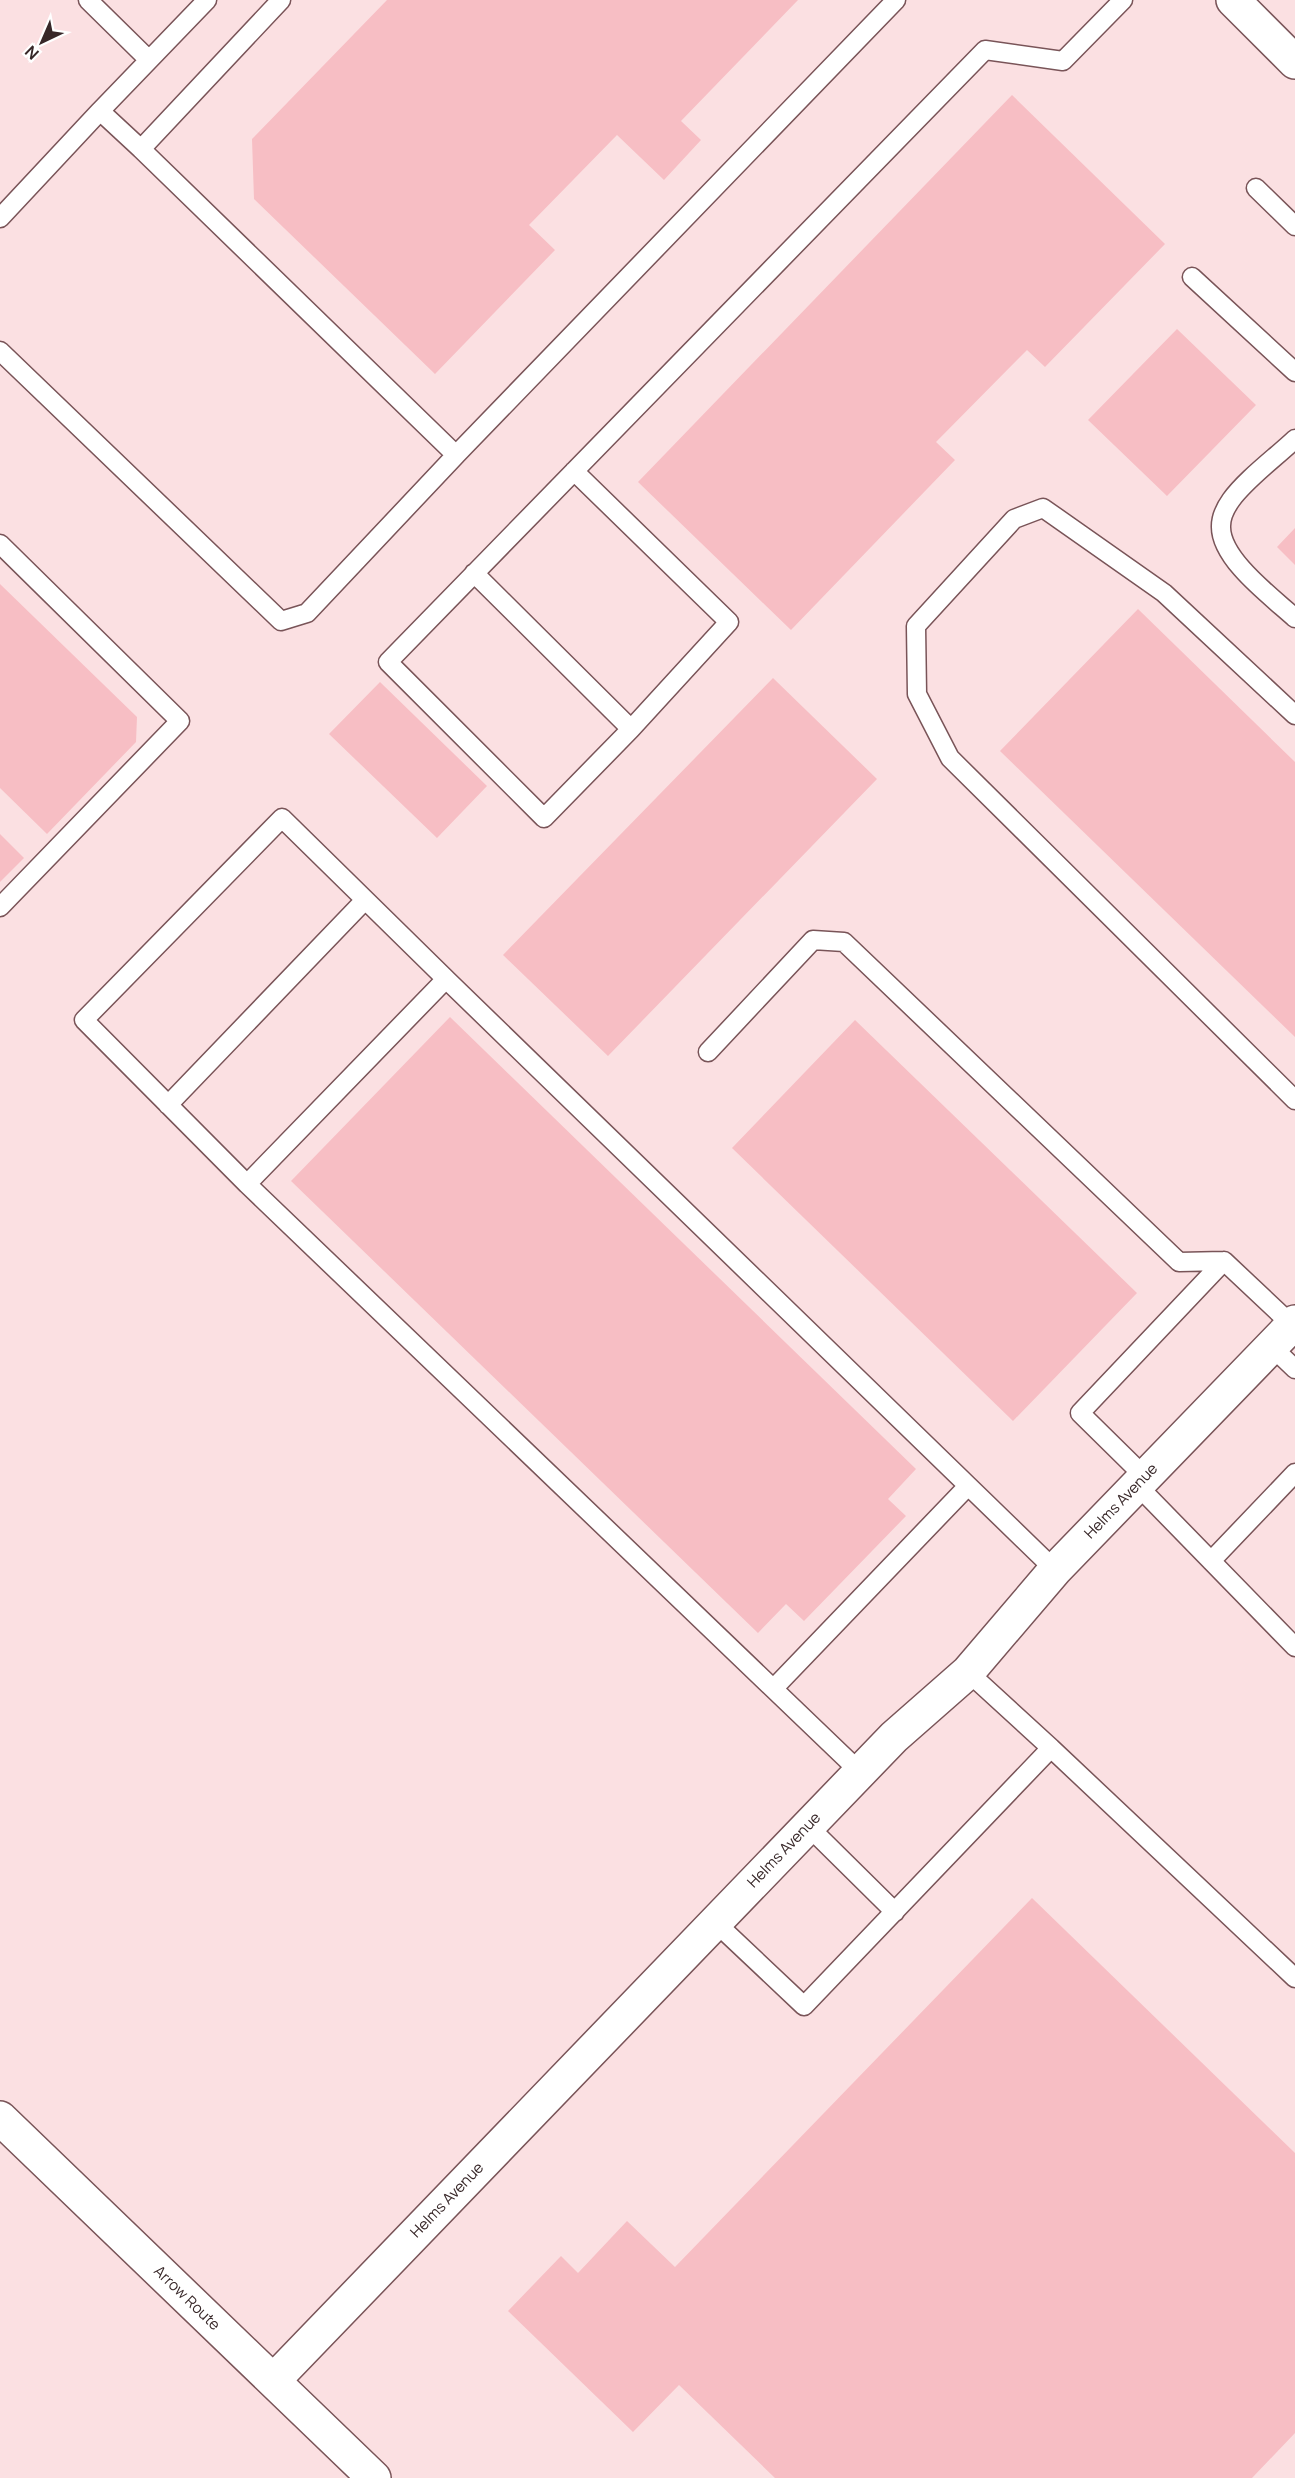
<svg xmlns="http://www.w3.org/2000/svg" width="1295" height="2478" font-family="Manrope,sans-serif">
<rect width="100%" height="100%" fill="#fbe0e2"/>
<path fill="#f7bec4" d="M 387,0 L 798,0 L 681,121 L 701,140 L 664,180 L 617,135 L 529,225 L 555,250 L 435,374 L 254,199 L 252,139 Z
M 1012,95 L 1165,244 L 1045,367 L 1027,350 L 936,442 L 955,460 L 791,630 L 638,482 Z
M 1177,329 L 1256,405 L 1167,496 L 1088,420 Z
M 1295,528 L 1295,565 L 1277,547 Z
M 0,584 L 137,717 L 136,742 L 47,834 L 0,788 Z
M 1138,609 L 1295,762 L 1295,1037 L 1000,751 Z
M 773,678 L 877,779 L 608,1056 L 503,955 Z
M 380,682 L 487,786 L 437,838 L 329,734 Z
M 0,834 L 24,858 L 0,882 Z
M 450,1017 L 916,1469 L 888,1499 L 906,1516 L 804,1621 L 786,1604 L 758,1633 L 291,1181 Z
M 855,1020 L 1137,1293 L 1013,1421 L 732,1148 Z
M 1032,1898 L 1295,2153 L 1295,2433 L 1252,2478 L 775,2478 L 679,2385 L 633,2432 L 508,2311 L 561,2256 L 578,2273 L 627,2221 L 675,2267 Z"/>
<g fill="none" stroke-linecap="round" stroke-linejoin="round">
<g stroke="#795458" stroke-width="21">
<path id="lane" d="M 88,0 L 149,60
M 281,0 L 141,149 L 456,455 L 896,0
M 100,111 L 207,0
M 1256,188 L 1295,226
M 0,218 L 100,111 L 141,149
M 1192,277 L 1295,372
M 0,351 L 281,621 L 307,613 L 456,455
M 1295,439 C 1276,457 1245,480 1231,500 C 1226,507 1221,517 1221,526 C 1220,559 1272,597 1295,618
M 574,471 L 729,622 L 631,729
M 0,544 L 180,721 L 0,907
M 474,573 L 631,729 L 544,818 L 388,662 L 985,50 L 1063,61 L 1123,0
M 1295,715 L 1164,593 L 1043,508 L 1014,519 L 916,626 L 917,694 L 950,758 L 1295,1100
M 708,1052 L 813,940 L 844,942 L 1179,1262 L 1224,1261 L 1292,1325
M 168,1105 L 365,900
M 247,1184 L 84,1020 L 282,818 L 446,979
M 1271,1346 L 1295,1369
M 1145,1477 L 1080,1413 L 1224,1261
M 1137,1485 L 1295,1647
M 1211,1561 L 1295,1473
M 774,1688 L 967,1487
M 1051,1748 L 1295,1978
M 860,1772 L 247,1184 L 446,979 L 1055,1570
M 808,1826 L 895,1912
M 715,1922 L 804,2006 L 1051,1748 L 968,1672"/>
</g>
<g stroke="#795458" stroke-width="36">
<path id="street" d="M 274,2380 L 894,1737 L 968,1672 L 1055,1570 L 1295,1322"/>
</g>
<g stroke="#795458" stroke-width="36">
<path id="secondary" d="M 1233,0 L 1295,62
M 0,2118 L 374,2478"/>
</g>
<use href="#lane" stroke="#fff" stroke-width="18"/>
<use href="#street" stroke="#fff" stroke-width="33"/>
<use href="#secondary" stroke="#fff" stroke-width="33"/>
</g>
<g text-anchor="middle" stroke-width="6" stroke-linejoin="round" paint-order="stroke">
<g font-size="15" fill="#372728" stroke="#fff">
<text transform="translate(1121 1501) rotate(-46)" y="5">Helms Avenue</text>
<text transform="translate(784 1850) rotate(-46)" y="5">Helms Avenue</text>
<text transform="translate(447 2200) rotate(-46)" y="5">Helms Avenue</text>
<text transform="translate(187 2298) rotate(44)" y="5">Arrow Route</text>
</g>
</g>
<g transform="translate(42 42) rotate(224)" stroke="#ffffff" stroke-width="4.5" paint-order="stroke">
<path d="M0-4.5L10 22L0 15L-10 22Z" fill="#372728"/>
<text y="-9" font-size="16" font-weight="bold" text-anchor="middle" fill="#372728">N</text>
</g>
</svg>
